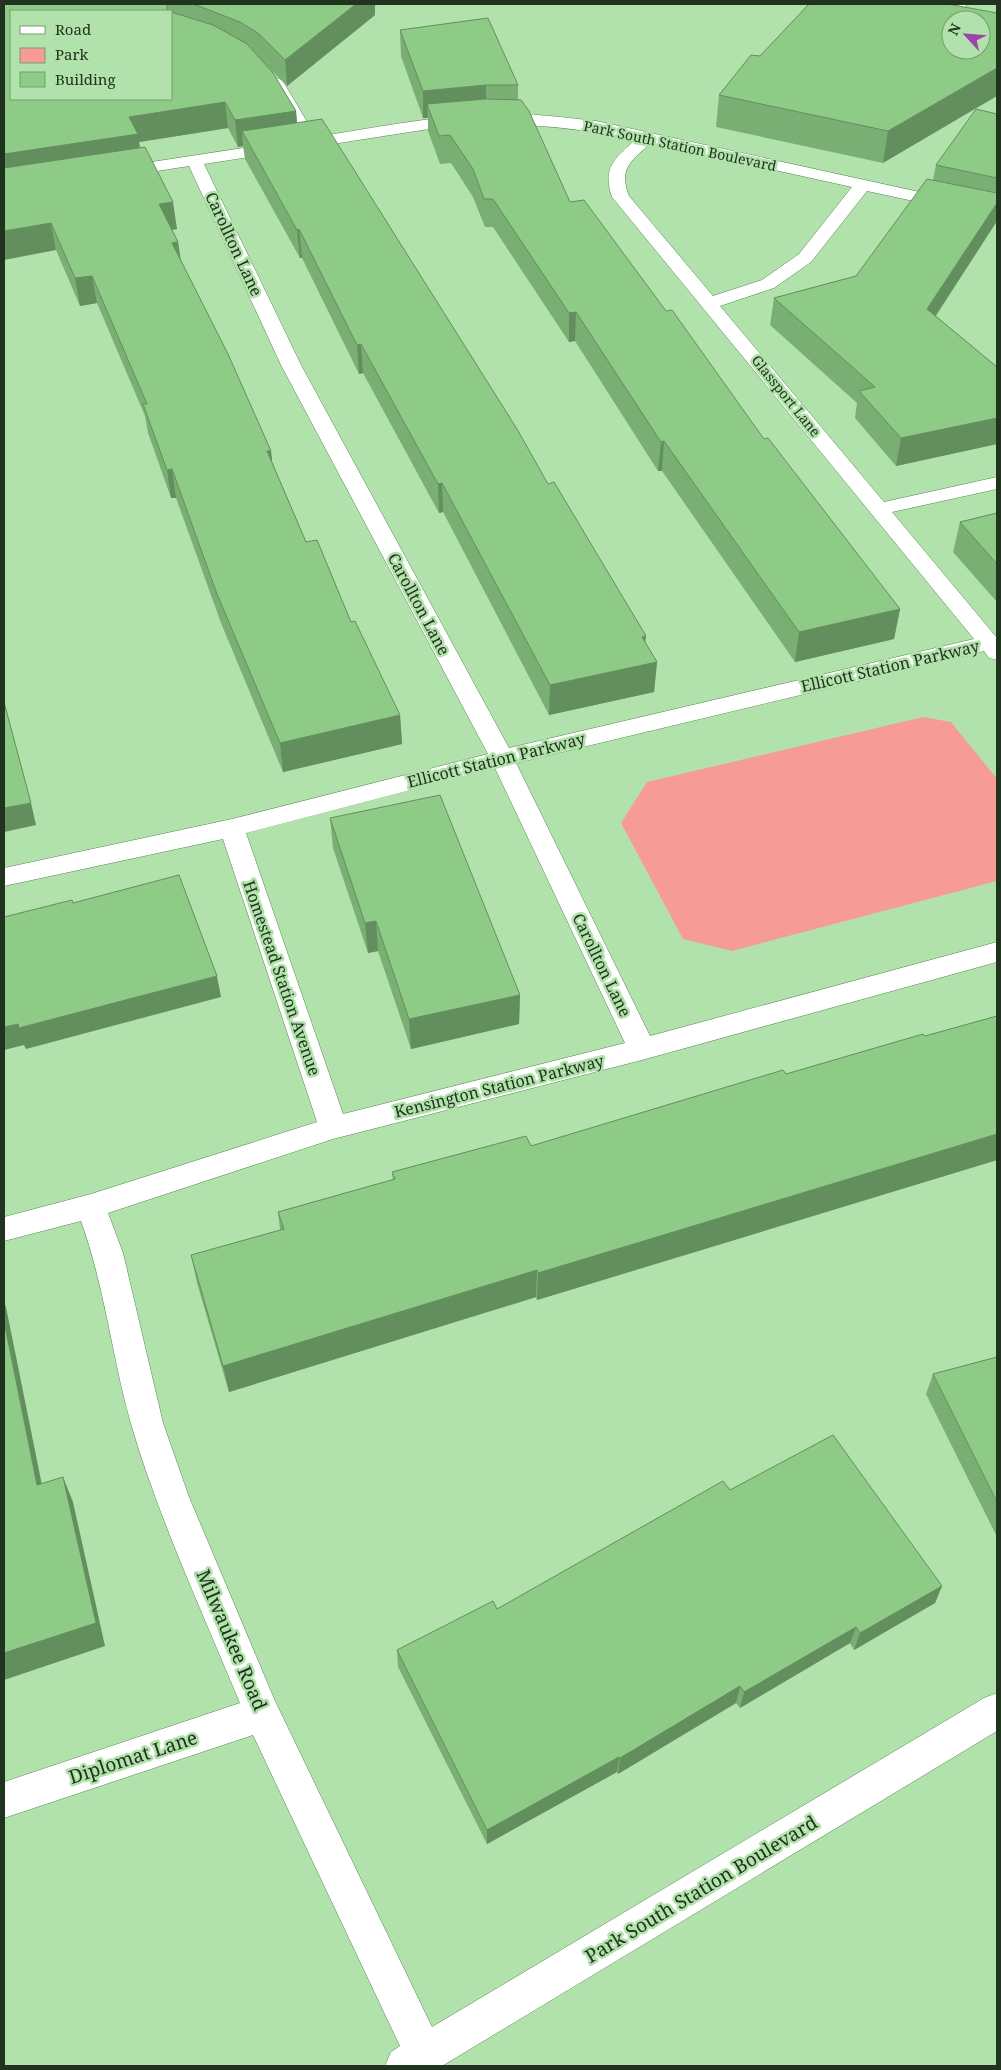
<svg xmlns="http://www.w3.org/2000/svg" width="1001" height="2070" font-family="'Noto Serif',serif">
<rect width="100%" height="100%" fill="#b2e2ab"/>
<path fill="#f79b99" d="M 923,717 L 951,722 L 997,779 L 997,881 L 732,951 L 683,939 L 621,823 L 647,782 Z"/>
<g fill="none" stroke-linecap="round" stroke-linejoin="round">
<g stroke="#588553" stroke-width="1">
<path id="minor" d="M 952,4 L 967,4 L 965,7 L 954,7 Z
M 276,78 L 282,80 L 284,83 L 316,137 C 372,128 429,117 486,114 C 523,112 559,117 596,121 L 997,209 L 997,219 L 867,191 L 811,262 L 774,288 L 720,306 L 884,502 L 997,477 L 997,489 L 892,512 L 997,638 L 997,660 L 989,658 L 984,651 L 516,763 L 650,1036 L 997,942 L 997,962 L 642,1060 L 333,1139 L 108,1213 L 123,1253 L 163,1423 L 189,1497 L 275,1701 L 432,2027 L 984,1698 L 997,1693 L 997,1731 L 442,2066 L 385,2066 L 391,2052 L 400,2046 L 253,1735 L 4,1818 L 4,1782 L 240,1703 C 202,1611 159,1519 131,1424 C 112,1357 105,1287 81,1221 L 4,1241 L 4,1217 L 91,1194 L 317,1122 L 223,839 L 4,886 L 4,868 L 232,819 L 488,754 L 281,365 L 189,166 L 119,177 L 113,176 L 111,172 L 113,168 L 119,167 L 301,139 L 268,83 L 270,80 ZM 486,124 C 537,124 586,129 635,140 C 615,158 602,168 612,197 L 974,639 L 509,748 L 301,365 L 204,164 L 429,129 ZM 651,143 L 852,187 L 799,254 L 762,280 L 713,296 L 629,196 C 618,168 632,160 651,143 ZM 495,768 L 625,1043 L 343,1114 L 246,833 Z"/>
</g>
<use href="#minor" fill="#fff" fill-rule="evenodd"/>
</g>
<path fill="#7aaf73" d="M 4,4 L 375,4 L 375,15 L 287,86 L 263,62 L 296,111 L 297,123 L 548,484 L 657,662 L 654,692 L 549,715 L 443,512 L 439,513 L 363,373 L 359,374 L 302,258 L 300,258 L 245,159 L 243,146 L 238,147 L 228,128 L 139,142 L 140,148 L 177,229 L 172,230 L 178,242 L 181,261 L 271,451 L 272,462 L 306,542 L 351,622 L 400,715 L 402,744 L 283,772 L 221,623 L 176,498 L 171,498 L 148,433 L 145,416 L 97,303 L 80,306 L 56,250 Z
M 948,4 L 883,163 L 716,127 L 719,95 L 760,56 Z
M 400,30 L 518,85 L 518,99 L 570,202 L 666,311 L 764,439 L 900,609 L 894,639 L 795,662 L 662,471 L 658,471 L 575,341 L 569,342 L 493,227 L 485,227 L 473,197 L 451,163 L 440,164 L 428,131 L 428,118 L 423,118 L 401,56 Z
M 997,114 L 997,221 L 936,316 L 997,367 L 997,444 L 896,466 L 855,418 L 857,403 L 770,325 L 774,298 L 856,276 L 933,180 L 936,165 Z
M 997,513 L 997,602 L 953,552 L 960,522 Z
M 330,818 L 520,995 L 519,1024 L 411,1049 L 378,951 L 368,953 L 333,848 Z
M 997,1016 L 997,1160 L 537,1300 L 536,1297 L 229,1392 L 197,1283 L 191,1255 L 280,1230 L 278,1212 L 393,1180 L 392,1172 L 531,1146 Z
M 997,1357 L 997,1537 L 926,1394 L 933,1374 Z
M 730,1490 L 942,1586 L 935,1603 L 854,1650 L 850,1643 L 740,1708 L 736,1703 L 618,1774 L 617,1772 L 487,1844 L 398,1667 L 397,1650 L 497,1609 Z"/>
<path fill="#638e5e" d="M 356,4 L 375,4 L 375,15 L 287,86 L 285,60 Z
M 997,68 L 997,96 L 883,163 L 888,131 Z
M 486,85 L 486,112 L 427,104 L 428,118 L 423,118 L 423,91 Z
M 225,102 L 228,128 L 139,142 L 142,161 L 4,182 L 4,154 L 129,117 Z
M 296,111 L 298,138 L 242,131 L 243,146 L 238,147 L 235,120 Z
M 173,202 L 177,229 L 163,231 L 159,204 Z
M 997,203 L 997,221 L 922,336 L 927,309 Z
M 51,223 L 56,250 L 4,260 L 4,231 Z
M 299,229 L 302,258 L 300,258 L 297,230 Z
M 178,242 L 182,270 L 172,243 Z
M 92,276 L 97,303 L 80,306 L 75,278 Z
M 576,312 L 575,341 L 569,342 L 569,313 Z
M 361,344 L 363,373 L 359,374 L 357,345 Z
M 997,418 L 997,444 L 896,466 L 901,438 Z
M 664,441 L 662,471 L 658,471 L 661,442 Z
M 267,451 L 271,451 L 274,479 Z
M 172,469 L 176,498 L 171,498 L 167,470 Z
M 442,483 L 443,512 L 439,513 L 438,484 Z
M 900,609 L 894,639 L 795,662 L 799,632 Z
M 646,636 L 643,665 L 657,662 L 654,692 L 549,715 L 550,685 L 642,637 Z
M 400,715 L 402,744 L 283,772 L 280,743 Z
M 31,803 L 36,825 L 4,832 L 4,808 Z
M 376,921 L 378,951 L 368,953 L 365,923 Z
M 217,976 L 221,997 L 26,1049 L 24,1045 L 4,1050 L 4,1027 Z
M 520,995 L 519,1024 L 411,1049 L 409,1019 Z
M 997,1134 L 997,1160 L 537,1300 L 538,1273 Z
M 537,1270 L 536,1297 L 229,1392 L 223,1366 Z
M 4,1301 L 6,1307 L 47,1510 L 37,1485 L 4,1321 Z
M 63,1477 L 73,1502 L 105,1646 L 4,1680 L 4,1653 Z
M 942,1586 L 935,1603 L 854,1650 L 860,1633 Z
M 856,1627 L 850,1643 L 740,1708 L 744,1692 Z
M 740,1686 L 736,1703 L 618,1774 L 620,1758 Z
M 619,1757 L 617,1772 L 487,1844 L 487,1830 Z"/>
<path fill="#8ecb86" stroke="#638e5e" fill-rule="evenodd" d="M 4,4 L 167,4 L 167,10 L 170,11 L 11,11 L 11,99 L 171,99 L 171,12 L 213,25 L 247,44 L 273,73 L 296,111 L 235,120 L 225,102 L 129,117 L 138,134 L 4,154 Z
M 190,4 L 356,4 L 285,60 L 258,33 L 240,22 L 196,5 Z
M 809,4 L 948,4 L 997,13 L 997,68 L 888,131 L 719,95 L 751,55 L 760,56 ZM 951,20 L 981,20 L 981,50 L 951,50 Z
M 488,18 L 518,85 L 486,85 L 423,91 L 400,30 Z
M 486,99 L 521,100 L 529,111 L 570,202 L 584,200 L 666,311 L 672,310 L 764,439 L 768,438 L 900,609 L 799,632 L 664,441 L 661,442 L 576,312 L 569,313 L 493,199 L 484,199 L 473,169 L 450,135 L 439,136 L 427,104 Z
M 976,109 L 997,114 L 997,178 L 936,165 Z
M 322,119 L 517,429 L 548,484 L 554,482 L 646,636 L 642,637 L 657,662 L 550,685 L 442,483 L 438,484 L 361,344 L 357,345 L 299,229 L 297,230 L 242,131 Z
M 145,147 L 173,202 L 159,204 L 178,242 L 172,243 L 228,354 L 271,451 L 267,451 L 306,542 L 317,540 L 351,622 L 355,621 L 400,715 L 280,743 L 217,594 L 172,469 L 167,470 L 143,404 L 147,404 L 92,276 L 75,278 L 51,223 L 4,231 L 4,168 Z
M 927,179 L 997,193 L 997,203 L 927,309 L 997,367 L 997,418 L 901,438 L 859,391 L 875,387 L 774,298 L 856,276 Z
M 997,513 L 997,564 L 960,522 Z
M 4,702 L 31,803 L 4,808 Z
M 440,795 L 520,995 L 409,1019 L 376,921 L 365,923 L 330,818 Z
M 179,875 L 217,976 L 19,1028 L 18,1024 L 4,1027 L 4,917 L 72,900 L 73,903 Z
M 997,1016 L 997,1134 L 538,1273 L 537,1270 L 223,1366 L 191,1255 L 284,1229 L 278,1212 L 395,1179 L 392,1172 L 526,1136 L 531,1146 L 783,1070 L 786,1074 L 923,1034 L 925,1036 Z
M 4,1321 L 37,1485 L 63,1477 L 96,1623 L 4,1653 Z
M 997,1357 L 997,1502 L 933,1374 Z
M 833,1435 L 942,1586 L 860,1633 L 856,1627 L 744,1692 L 740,1686 L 620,1758 L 619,1757 L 487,1830 L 397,1650 L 493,1601 L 497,1609 L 723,1481 L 730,1490 Z"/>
<g text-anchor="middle" stroke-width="5" stroke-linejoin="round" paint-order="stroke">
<g font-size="14" fill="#20331e" stroke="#b2e2ab">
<text transform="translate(680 146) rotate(12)" y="5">Park South Station Boulevard</text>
<text transform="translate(786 396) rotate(51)" y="5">Glassport Lane</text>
</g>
<g font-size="16" fill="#20331e" stroke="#b2e2ab">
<text transform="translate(234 244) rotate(65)" y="6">Carollton Lane</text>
<text transform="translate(419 604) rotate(62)" y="6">Carollton Lane</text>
<text transform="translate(890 666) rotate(-13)" y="6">Ellicott Station Parkway</text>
<text transform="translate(496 760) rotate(-14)" y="6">Ellicott Station Parkway</text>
<text transform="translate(602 965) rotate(64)" y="6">Carollton Lane</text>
<text transform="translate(282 978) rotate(71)" y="6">Homestead Station Avenue</text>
<text transform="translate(499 1086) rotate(-14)" y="6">Kensington Station Parkway</text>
</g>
<g font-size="19" fill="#20331e" stroke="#b2e2ab">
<text transform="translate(232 1640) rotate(67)" y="7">Milwaukee Road</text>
<text transform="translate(133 1757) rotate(-18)" y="7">Diplomat Lane</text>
<text transform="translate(701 1889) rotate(-31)" y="7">Park South Station Boulevard</text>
</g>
</g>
<rect width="1001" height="2070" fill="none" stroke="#20331e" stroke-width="10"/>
<rect x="10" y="10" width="162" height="90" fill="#b2e2ab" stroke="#789c73"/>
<rect x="20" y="26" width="25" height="8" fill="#ffffff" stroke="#789c73"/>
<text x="55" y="35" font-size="15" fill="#20331e">Road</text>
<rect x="20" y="48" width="25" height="15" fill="#f79b99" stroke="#789c73"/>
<text x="55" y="60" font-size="15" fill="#20331e">Park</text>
<rect x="20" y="72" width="25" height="15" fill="#8ecb86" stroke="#789c73"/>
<text x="55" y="85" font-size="15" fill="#20331e">Building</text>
<g transform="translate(966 35) rotate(296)"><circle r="24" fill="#b2e2ab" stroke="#789c73"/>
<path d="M0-4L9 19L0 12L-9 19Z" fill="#9e43ad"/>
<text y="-8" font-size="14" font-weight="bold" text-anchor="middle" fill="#20331e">N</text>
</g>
</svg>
